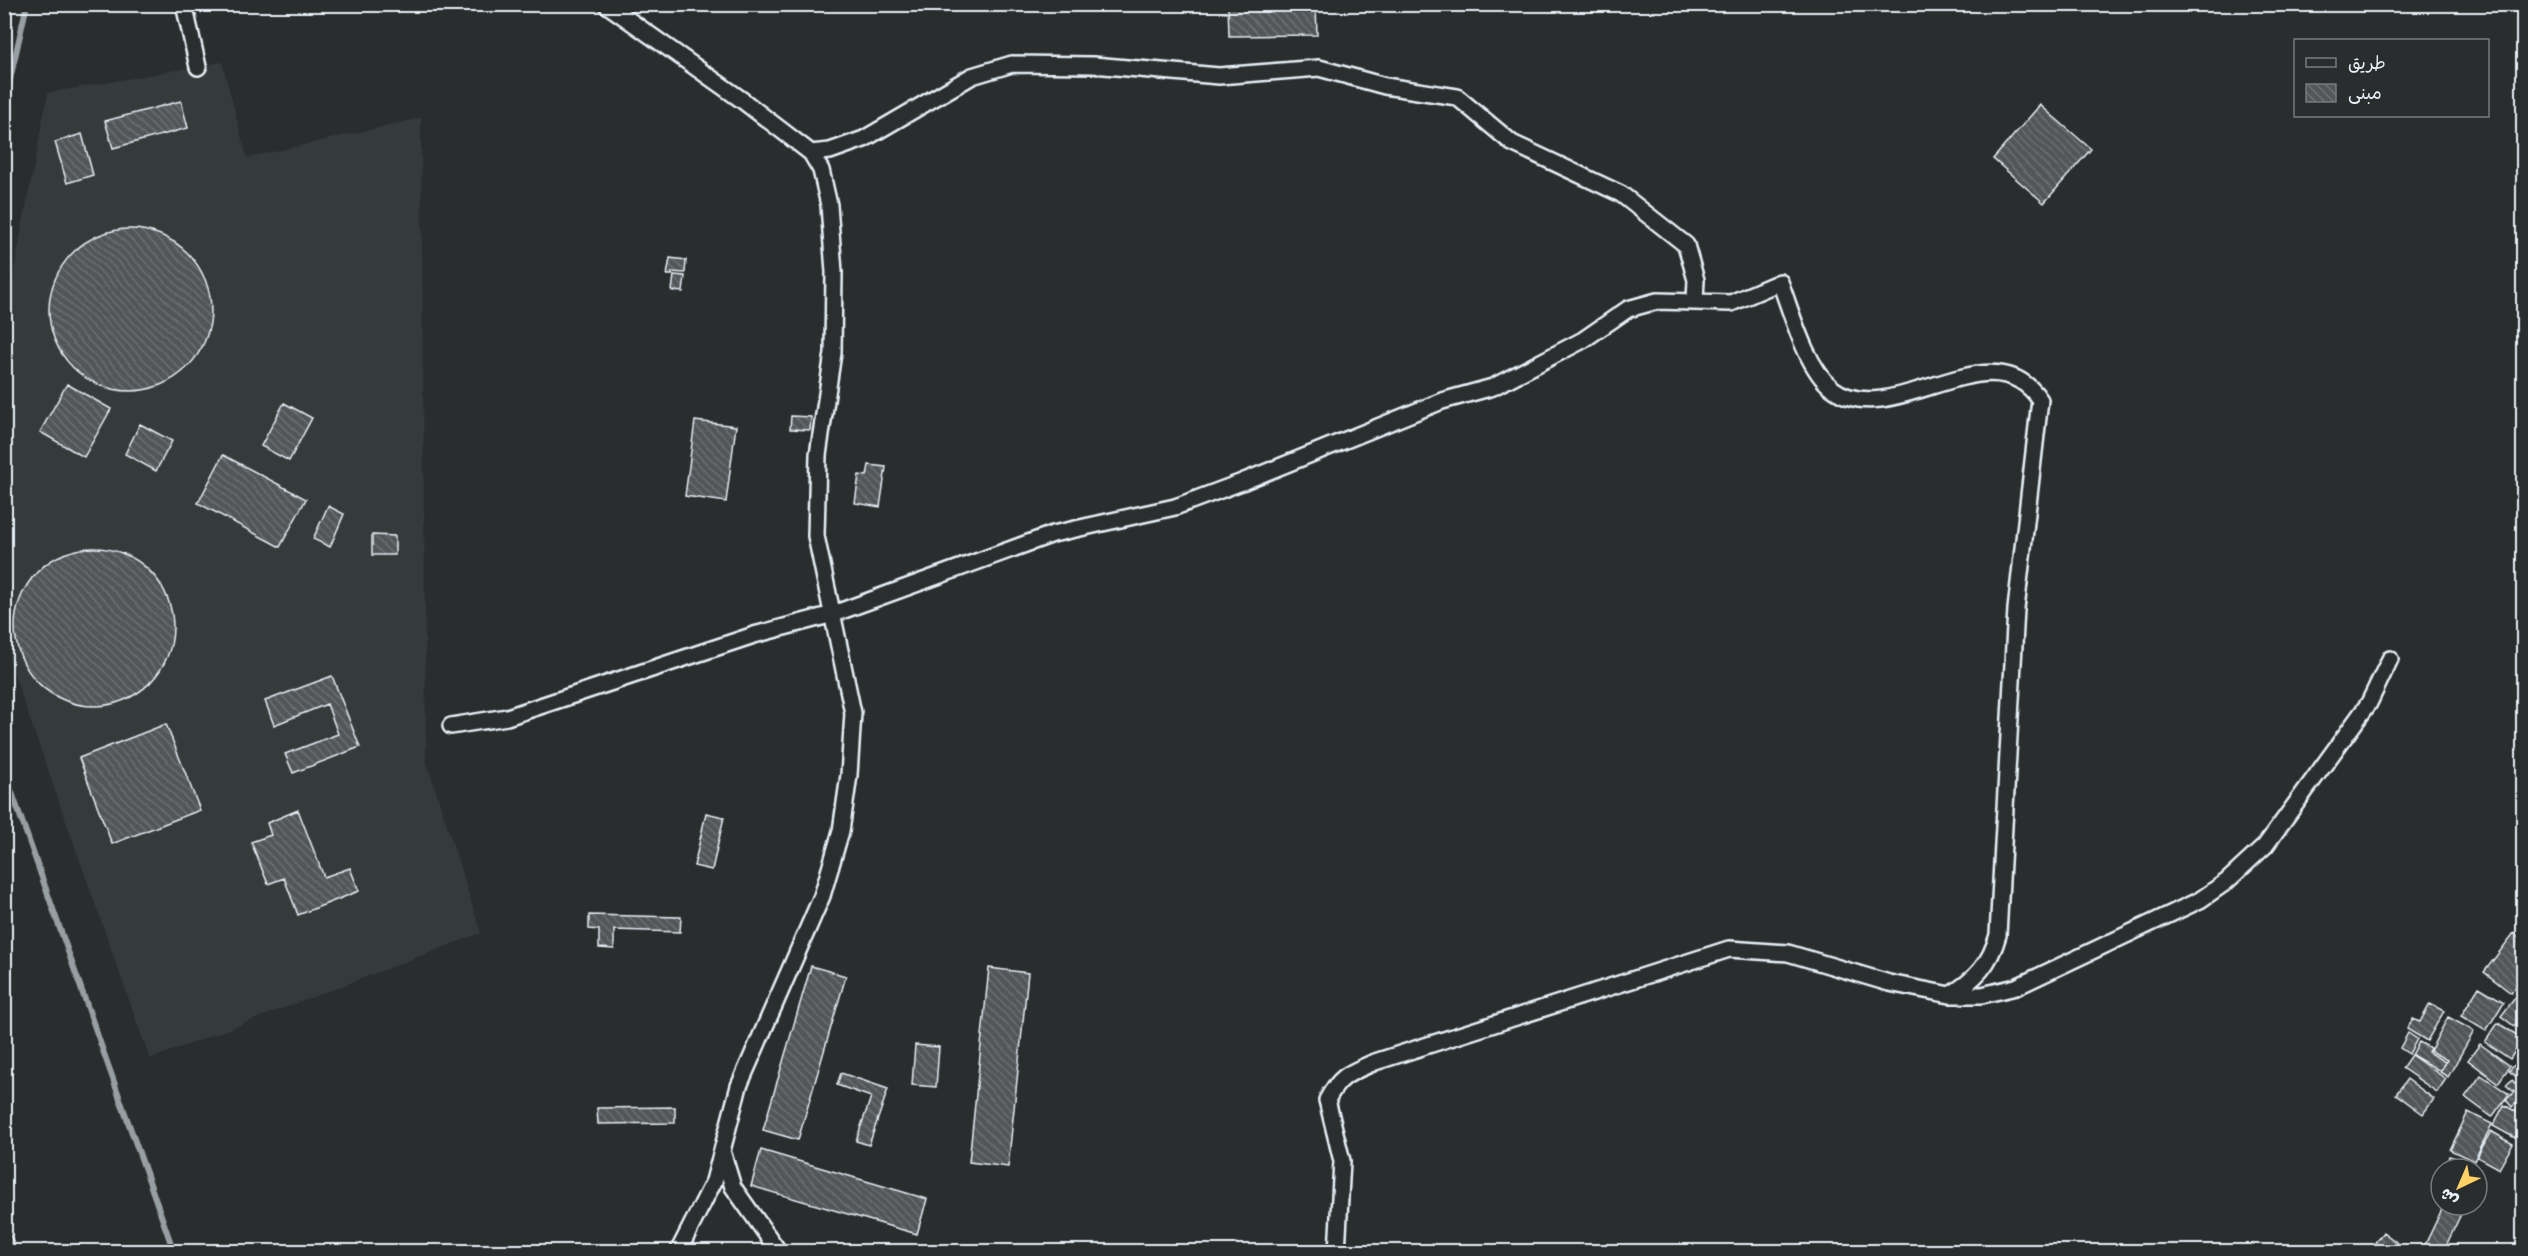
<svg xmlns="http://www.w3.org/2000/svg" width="2528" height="1256" font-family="'Indie Flower','Playpen Sans Arabic',sans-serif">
<defs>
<pattern id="building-back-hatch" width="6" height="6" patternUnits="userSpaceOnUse" patternTransform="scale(1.5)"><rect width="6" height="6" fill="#535759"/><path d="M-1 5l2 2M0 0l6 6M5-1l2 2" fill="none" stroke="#6c7072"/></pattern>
</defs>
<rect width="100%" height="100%" fill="#2a2d2e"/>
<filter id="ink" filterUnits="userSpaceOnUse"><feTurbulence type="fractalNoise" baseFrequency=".0167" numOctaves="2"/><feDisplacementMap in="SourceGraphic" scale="12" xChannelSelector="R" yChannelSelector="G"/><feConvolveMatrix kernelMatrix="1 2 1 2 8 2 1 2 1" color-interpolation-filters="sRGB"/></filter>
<g filter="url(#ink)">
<path fill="#363a3b" d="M 222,62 L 247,158 L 421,118 L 426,760 L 481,933 L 150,1059 L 5,649 L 5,316 L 48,93 Z"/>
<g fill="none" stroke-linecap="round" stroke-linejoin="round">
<path stroke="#989fa3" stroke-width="6" d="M 4,106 L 27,4
M 4,770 L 174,1252"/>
</g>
<path fill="url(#building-back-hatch)" stroke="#e8f1f8" stroke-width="1.5" d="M 1228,4 L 1316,4 L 1317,35 L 1229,36 Z
M 181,101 L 188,128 L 113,148 L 105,121 Z
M 2040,105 L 2091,149 L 2044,203 L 1993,159 Z
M 82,134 L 93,175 L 67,183 L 55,142 Z
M49 310a81 81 0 1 1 162 0a81 81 0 1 1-162 0Z
M 670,258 L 686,260 L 685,273 L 672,272 L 672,275 L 667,275 Z
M 674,275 L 685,276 L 683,292 L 672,291 Z
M 67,384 L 111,409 L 84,457 L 40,432 Z
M 284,403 L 312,418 L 289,461 L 261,446 Z
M 791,416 L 811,417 L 810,430 L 790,429 Z
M 695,421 L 736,426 L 726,502 L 685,496 Z
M 140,424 L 172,441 L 156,471 L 125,454 Z
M 223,455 L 306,499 L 280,547 L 198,503 Z
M 869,465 L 886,467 L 880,507 L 855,503 L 859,475 L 867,476 Z
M 328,506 L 344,514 L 330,547 L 313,539 Z
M 372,535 L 395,536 L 395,555 L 372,555 Z
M15 627a79 79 0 1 1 158 0a79 79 0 1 1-158 0Z
M 332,676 L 360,747 L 293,773 L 285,754 L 338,734 L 327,704 L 274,725 L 265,701 Z
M 166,724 L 200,810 L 112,844 L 79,758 Z
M 298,810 L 324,877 L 350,868 L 359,891 L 298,915 L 284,878 L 268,884 L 251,842 L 271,835 L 267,823 Z
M 706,813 L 724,817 L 712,870 L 694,866 Z
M 589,915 L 681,917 L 680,932 L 614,930 L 614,949 L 599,948 L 599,930 L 589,929 Z
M 2514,933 L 2524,941 L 2524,976 L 2511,993 L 2484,972 Z
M 811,966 L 846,976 L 798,1140 L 763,1130 Z
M 989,968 L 1028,973 L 1008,1167 L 969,1162 Z
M 2479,987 L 2504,1002 L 2486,1031 L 2461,1016 Z
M 2522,989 L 2524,1014 L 2514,1026 L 2501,1016 Z
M 2430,1004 L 2444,1011 L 2427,1041 L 2407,1029 L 2413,1019 L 2420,1022 Z
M 2448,1017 L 2474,1031 L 2448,1077 L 2440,1072 L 2447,1060 L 2430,1051 Z
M 2498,1023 L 2523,1039 L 2510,1059 L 2485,1042 Z
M 2408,1033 L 2417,1039 L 2409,1054 L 2400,1048 Z
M 2419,1042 L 2430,1048 L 2428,1052 L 2445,1062 L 2440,1071 L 2412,1055 Z
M 2480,1044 L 2510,1066 L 2498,1083 L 2468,1060 Z
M 915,1045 L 939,1047 L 936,1087 L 912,1085 Z
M 2411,1055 L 2446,1079 L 2437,1092 L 2402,1068 Z
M 2524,1055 L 2524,1083 L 2509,1071 Z
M 841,1073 L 888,1089 L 869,1145 L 856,1141 L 871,1097 L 837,1085 Z
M 2481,1075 L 2509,1094 L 2492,1117 L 2465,1097 Z
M 2407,1079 L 2434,1099 L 2423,1114 L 2396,1094 Z
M 2512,1080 L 2524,1092 L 2523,1108 L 2517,1102 L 2512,1107 L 2506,1100 L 2514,1092 L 2506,1085 Z
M 2504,1105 L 2524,1116 L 2524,1123 L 2515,1138 L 2493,1126 Z
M 675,1107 L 675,1123 L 598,1124 L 597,1108 Z
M 2468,1112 L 2492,1124 L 2474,1161 L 2450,1150 Z
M 2491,1131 L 2513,1144 L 2499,1169 L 2477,1157 Z
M 761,1150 L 927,1199 L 917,1234 L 751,1186 Z
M 2449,1156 L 2475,1164 L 2473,1169 L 2445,1169 Z
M 2444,1205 L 2462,1212 L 2443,1252 L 2433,1252 L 2424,1247 Z
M 4,1223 L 16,1247 L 6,1252 L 4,1252 Z
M 2383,1232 L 2404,1248 L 2402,1252 L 2368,1252 Z"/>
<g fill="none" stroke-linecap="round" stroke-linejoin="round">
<g stroke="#e8f1f8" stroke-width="20">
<path id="minor" d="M 184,4 L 198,67
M 606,4 L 742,100 L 811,153 L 821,170 L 829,205 L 834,272 L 833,353 L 818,455 L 816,536 L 853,713 L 849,775 L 841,831 L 822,896 L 739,1086 L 714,1181 L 678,1252
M 811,153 L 830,151 L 864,139 L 972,76 L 1012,64 L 1093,65 L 1219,76 L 1319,68 L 1385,86 L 1457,97 L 1512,143 L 1621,194 L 1686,245 L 1696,280 L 1695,301
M 451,726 L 507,717 L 754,635 L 833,614 L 1053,534 L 1175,507 L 1242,482 L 1442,401 L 1493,387 L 1583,340 L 1628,309 L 1657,301 L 1731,303 L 1780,282 C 1792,314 1806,367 1832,388 C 1891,434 1991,326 2040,400 L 2016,609 L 1998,935 C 1990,964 1976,979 1950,995
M 722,1151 L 733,1187 L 779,1252
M 1337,1252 L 1342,1161 L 1327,1100 C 1340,1075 1350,1073 1375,1062 L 1729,949 L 1788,953 L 1889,983 L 1950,995 L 1982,995 L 2016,987 L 2200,900 L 2226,882 L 2265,846 L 2369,703 L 2390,659"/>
</g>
<use href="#minor" stroke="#2a2d2e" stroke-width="15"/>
</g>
</g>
<rect width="2528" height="1256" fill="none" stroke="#2a2d2e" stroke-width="24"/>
<rect x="12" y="12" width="2504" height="1232" fill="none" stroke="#e8f1f8" stroke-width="2" filter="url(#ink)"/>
<rect x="2294" y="39" width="195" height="78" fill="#2a2d2e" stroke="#767b7f" stroke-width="1.5"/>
<rect x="2306" y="58" width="30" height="9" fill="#2a2d2e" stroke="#767b7f" stroke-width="1.5"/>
<text x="2348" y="69" font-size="18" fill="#e8f1f8">طريق</text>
<rect x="2306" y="84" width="30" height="18" fill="url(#building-back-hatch)" stroke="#767b7f" stroke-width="1.5"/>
<text x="2348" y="99" font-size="18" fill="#e8f1f8">مبنى</text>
<g transform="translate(2459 1187) rotate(224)"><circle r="28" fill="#2a2d2e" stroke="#767b7f" stroke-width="1.5"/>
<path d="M0-4.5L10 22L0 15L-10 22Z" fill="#ffd166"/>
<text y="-9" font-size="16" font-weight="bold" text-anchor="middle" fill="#e8f1f8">ش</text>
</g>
</svg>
